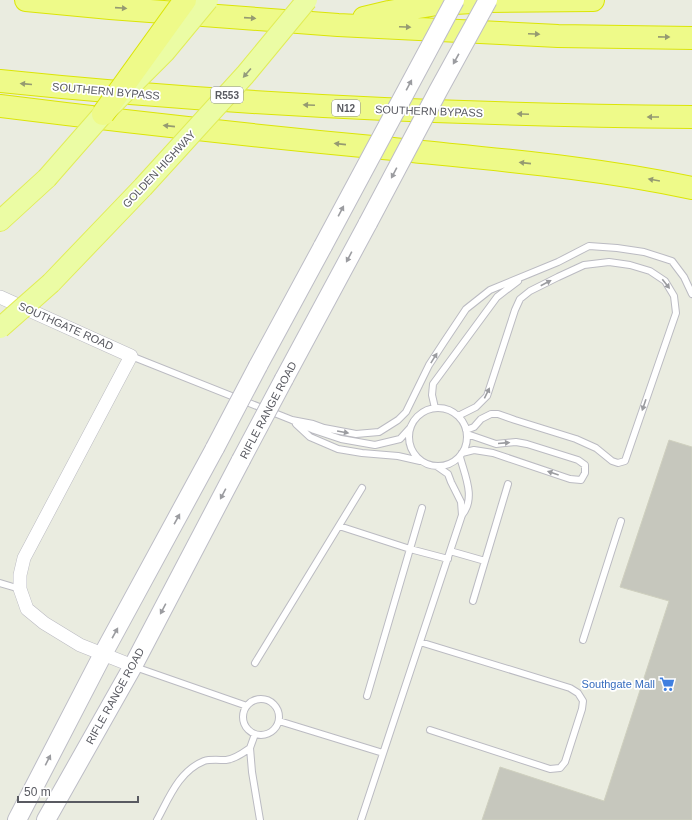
<svg xmlns="http://www.w3.org/2000/svg" width="692" height="820" font-family="Helvetica,sans-serif">
<rect width="100%" height="100%" fill="#eaece0"/>
<path fill="#c6c7bd" stroke="#cfd0bf" d="M 669,440 L 692,447 L 692,820 L 482,820 L 500,767 L 604,801 L 669,601 L 620,587 Z"/>
<g fill="none" stroke-linecap="round" stroke-linejoin="round">
<g stroke="#bbbbc2" stroke-width="8">
<path id="service" d="M 131,356 L 292,420 L 314,430 L 341,439 L 375,445 L 400,439 L 410,428
M409 437a29 29 0 1 1 58 0a29 29 0 1 1-58 0Z
M 435,408 L 432,395 L 433,384 L 497,297 L 518,281
M 458,416 L 476,407 L 487,396 L 515,310 L 520,299 L 530,291 L 558,277 L 584,265 L 609,262 L 630,265 L 650,271 L 665,281 L 674,296 L 676,313 L 625,461 L 618,463 L 612,461 L 596,448 L 576,439 L 515,420 L 498,414 L 491,414 L 481,419 L 474,427 L 466,430
M 292,420 L 313,424 L 324,428 L 356,434 L 379,432 L 398,420 L 406,412 L 429,365 L 444,342 L 466,309 L 490,290 L 558,262 L 589,246 L 617,248 L 644,252 L 672,261 L 684,277 L 692,294
M 296,424 L 310,437 L 338,449 L 362,453 L 398,456 L 420,461
M 462,453 L 474,450 L 493,453 L 570,479 L 581,480 L 585,473 L 585,465 L 578,460 L 527,444 L 516,442 L 496,444 L 467,434
M 438,467 L 448,474 L 451,482 L 461,502 L 462,515
M 339,526 L 410,549 L 448,559
M 450,551 L 485,561
M 0,583 L 20,589
M 473,601 L 508,484
M 583,640 L 621,521
M 420,642 L 570,688 L 578,693 L 583,701 L 582,709 L 565,762 L 560,768 L 550,769 L 430,730
M 255,663 L 362,488
M 135,667 L 247,706
M 367,696 L 422,508
M243 717a18 18 0 1 1 36 0a18 18 0 1 1-36 0Z
M 279,721 L 383,753
M 255,734 L 250,748 L 252,772 L 260,820
M 157,820 C 169,798 179,771 204,761 C 210,759 219,760 226,760 C 235,759 243,753 250,748
M 361,820 L 462,515 C 476,498 465,476 460,457"/>
</g>
<g stroke="#bbbbc2" stroke-width="14">
<path id="minor" d="M 0,297 L 131,356 L 24,558 L 20,575 L 20,589 L 27,609 L 44,623 L 80,645 L 133,666"/>
</g>
<g stroke="#bdbdc6" stroke-width="20">
<path id="secondary" d="M 258,366 L 323,246
M 284,379 L 368,223
M 17,820 L 103,654 L 215,448
M 46,820 L 133,666 L 241,460"/>
</g>
<g stroke="#e1ed58" stroke-width="22">
<path id="primary" d="M 0,221 L 47,178
M 51,283 L 143,187"/>
</g>
<g stroke="#dbe506" stroke-width="24">
<path id="motorway" d="M 26,0 L 110,8 L 338,25 L 558,36 L 692,38
M 364,18 L 389,12 L 437,4 L 490,1 L 593,0
M 0,81 C 230,105 461,115 692,117
M 0,106 C 128,122 255,136 383,148 C 486,159 590,166 692,188"/>
</g>
<use href="#service" stroke="#fff" stroke-width="6"/>
<use href="#minor" stroke="#fff" stroke-width="13"/>
<use href="#secondary" stroke="#fff" stroke-width="18"/>
<use href="#primary" stroke="#ebfca4" stroke-width="20"/>
<use href="#motorway" stroke="#eefa89" stroke-width="22"/>
<g stroke="#bdbdc6" stroke-width="20" stroke-linecap="butt">
<path id="secondary-bridge" d="M 368,223 L 438,91 L 488,0
M 323,246 L 455,0
M 215,448 L 258,366
M 241,460 L 284,379"/>
</g>
<g stroke="#e1ed58" stroke-width="22" stroke-linecap="butt">
<path id="primary-bridge" d="M 47,178 L 103,114 L 165,52 L 208,0
M 143,187 L 245,75 L 307,0
M 0,328 L 51,283"/>
</g>
<g stroke="#dbe506" stroke-width="24" stroke-linecap="butt">
<path id="motorway-bridge" d="M 103,114 L 185,0"/>
</g>
<use href="#secondary-bridge" stroke="#fff" stroke-width="18"/>
<use href="#primary-bridge" stroke="#ebfca4" stroke-width="20"/>
<use href="#motorway-bridge" stroke="#eefa89" stroke-width="22"/>
</g>
<defs><path id="oneway-solid" d="M-6-.8H1V-3.2L6.5 0L1 3.2V.8H-6Z"/></defs>
<g fill="#959a71">
<use href="#oneway-solid" transform="translate(121 8) rotate(4)"/>
<use href="#oneway-solid" transform="translate(250 18) rotate(4)"/>
<use href="#oneway-solid" transform="translate(405 27) rotate(2)"/>
<use href="#oneway-solid" transform="translate(534 34) rotate(3)"/>
<use href="#oneway-solid" transform="translate(664 37) rotate(1)"/>
<use href="#oneway-solid" transform="translate(26 84) rotate(-175)"/>
<use href="#oneway-solid" transform="translate(309 105) rotate(-177)"/>
<use href="#oneway-solid" transform="translate(523 114) rotate(-178)"/>
<use href="#oneway-solid" transform="translate(653 117) rotate(-180)"/>
<use href="#oneway-solid" transform="translate(169 126) rotate(-174)"/>
<use href="#oneway-solid" transform="translate(340 144) rotate(-174)"/>
<use href="#oneway-solid" transform="translate(525 163) rotate(-174)"/>
<use href="#oneway-solid" transform="translate(654 180) rotate(-170)"/>
</g>
<g fill="#9b9ca0">
<use href="#oneway-solid" transform="translate(456 59) rotate(119)"/>
<use href="#oneway-solid" transform="translate(409 85) rotate(-62)"/>
<use href="#oneway-solid" transform="translate(394 173) rotate(118)"/>
<use href="#oneway-solid" transform="translate(341 211) rotate(-62)"/>
<use href="#oneway-solid" transform="translate(349 257) rotate(118)"/>
<use href="#oneway-solid" transform="translate(546 283) rotate(-28)"/>
<use href="#oneway-solid" transform="translate(666 284) rotate(52)"/>
<use href="#oneway-solid" transform="translate(434 358) rotate(-58)"/>
<use href="#oneway-solid" transform="translate(487 393) rotate(-64)"/>
<use href="#oneway-solid" transform="translate(644 405) rotate(109)"/>
<use href="#oneway-solid" transform="translate(343 432) rotate(10)"/>
<use href="#oneway-solid" transform="translate(504 443) rotate(-5)"/>
<use href="#oneway-solid" transform="translate(553 473) rotate(-161)"/>
<use href="#oneway-solid" transform="translate(223 494) rotate(118)"/>
<use href="#oneway-solid" transform="translate(177 519) rotate(-61)"/>
<use href="#oneway-solid" transform="translate(163 609) rotate(118)"/>
<use href="#oneway-solid" transform="translate(115 633) rotate(-61)"/>
<use href="#oneway-solid" transform="translate(48 760) rotate(-63)"/>
</g>
<use fill="#939b7c" href="#oneway-solid" transform="translate(247 73) rotate(131)"/>
<defs>
<g id="supermarket-bare" transform="scale(1.2)"><path d="M-6-5.5h2.5l.6 2H6L4.5 2H-2.5L-4.4-4H-6ZM-1.5 3.2a1.3 1.3 0 1 0 .1 0ZM3 3.2a1.3 1.3 0 1 0 .1 0Z" fill="#3f7fe0" stroke="#fff" stroke-width="2.5" paint-order="stroke"/></g>
</defs>
<g fill-rule="evenodd">
<use href="#supermarket-bare" x="667" y="684"/>
</g>
<g text-anchor="middle" stroke-width="3.5" stroke-linejoin="round" paint-order="stroke">
<g fill="#fff" stroke="#8b8c90" stroke-width="1">
<rect x="211" y="87" width="32" height="16" rx="3"/>
<rect x="332" y="100" width="28" height="16" rx="3"/>
</g>
<g font-size="10" font-weight="bold" fill="#595a61">
<text x="227" y="99">R553</text>
<text x="346" y="112">N12</text>
</g>
<g font-size="11" fill="#595a61" stroke="#fff">
<text transform="translate(106 91) rotate(5)" y="4">SOUTHERN BYPASS</text>
<text transform="translate(429 111) rotate(2)" y="4">SOUTHERN BYPASS</text>
<text transform="translate(159 169) rotate(-47)" y="4">GOLDEN HIGHWAY</text>
<text transform="translate(66 326) rotate(24)" y="4">SOUTHGATE ROAD</text>
<text transform="translate(268 410) rotate(-62)" y="4">RIFLE RANGE ROAD</text>
<text transform="translate(115 696) rotate(-61)" y="4">RIFLE RANGE ROAD</text>
</g>
<g font-size="11" fill="#366cbe" stroke="#fff" text-anchor="end">
<text x="655" y="688">Southgate Mall</text>
</g>
</g>
<path d="M18 796v6h120v-6" fill="none" stroke="#595a61" stroke-width="2"/>
<text x="24" y="796" font-size="12" fill="#595a61" stroke="#ffffff" stroke-width="3" paint-order="stroke">50 m</text>
</svg>
